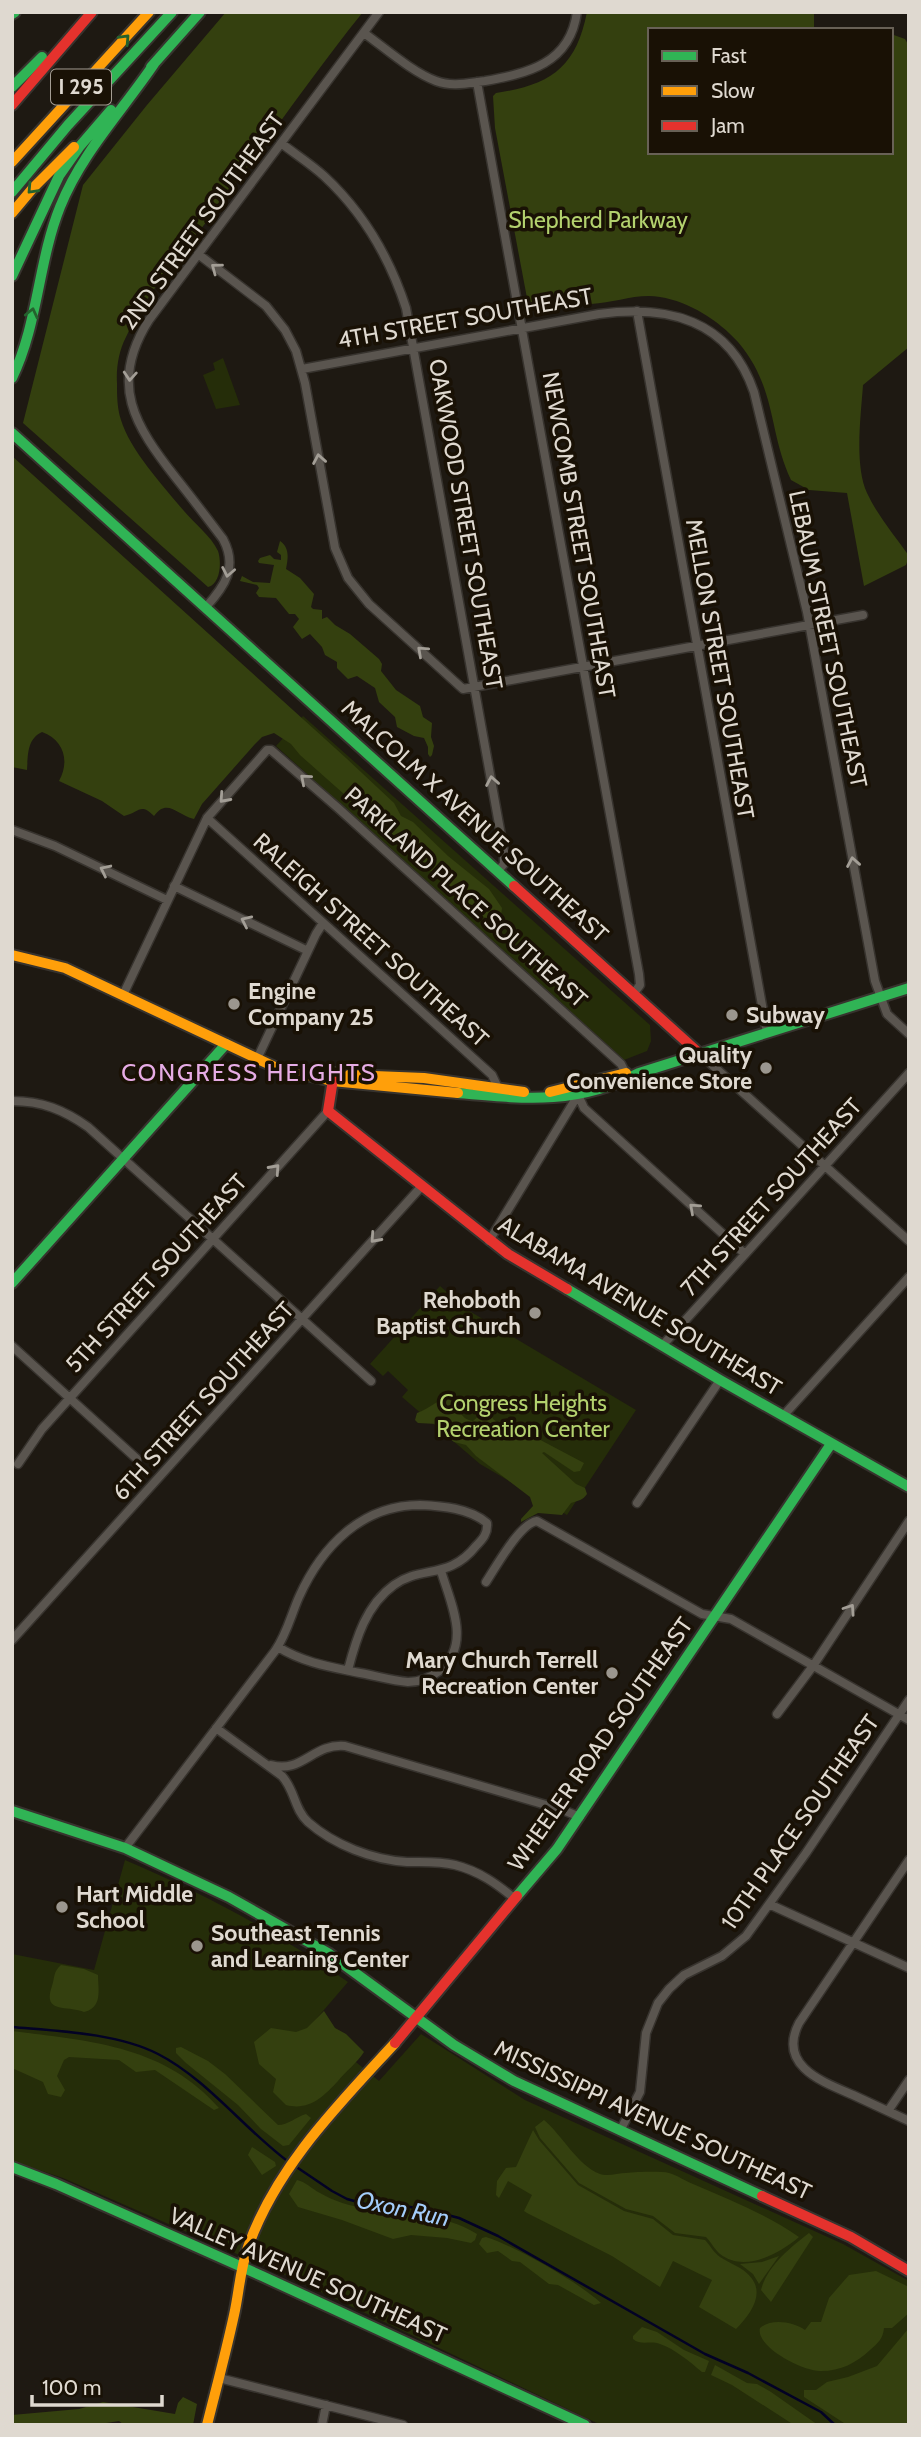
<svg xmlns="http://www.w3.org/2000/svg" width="921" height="2437" font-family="Cabin,sans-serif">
<rect width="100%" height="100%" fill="#1e1912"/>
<path fill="#252d09" d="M 223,358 L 240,405 L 216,409 L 203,375 L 215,370 L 213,363 Z
M 303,716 L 650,1025 L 651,1041 L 647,1051 L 624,1060 L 276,746 Z
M 440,1286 L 466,1309 L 636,1410 L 567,1515 L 480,1464 L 402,1397 L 408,1390 L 388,1371 L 383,1376 L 370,1364 Z
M 125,1860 C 203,1893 278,1933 348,1982 L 311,2025 L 379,2081 L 421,2034 L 525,2100 L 843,2244 L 909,2281 L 909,2425 L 601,2425 L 285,2275 L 63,2178 L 12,2161 L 12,1954 L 94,1970 Z"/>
<path fill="#34400f" d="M 226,12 L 363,12 C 313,74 268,140 221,203 C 188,247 149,287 126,337 C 119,350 116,368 117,383 C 117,395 117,408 121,420 C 130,450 163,486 184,511 C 194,523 211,536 218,551 C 222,563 220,584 208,587 L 23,423 L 83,185 L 147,105 Z
M 587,12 L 814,12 L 814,30 L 650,30 L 650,152 L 891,152 L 891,34 L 905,39 L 909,46 L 909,347 L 863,385 C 861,415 854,465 867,493 C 877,515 895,536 909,556 L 906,565 L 864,586 L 847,493 L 809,490 L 791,480 C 768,431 777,388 738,342 C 718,320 690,302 660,297 C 637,293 615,303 591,304 C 584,304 577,303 570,305 C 563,306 556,310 549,310 C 542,310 531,304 527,298 L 495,128 L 493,96 L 496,93 C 550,85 576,68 587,12 Z
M 12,456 L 346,758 L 394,803 L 401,816 L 413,822 L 448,856 L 489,889 L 502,908 L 500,923 L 494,925 L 470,906 L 465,895 L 449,886 L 425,866 L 300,755 L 291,744 L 274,733 L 262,737 L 255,744 L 202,804 L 194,819 C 176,814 167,798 154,816 C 140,802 139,813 124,816 L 102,801 L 59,781 C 70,761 64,740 42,732 C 27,739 28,755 27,770 L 12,767 Z
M 280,541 C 290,548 288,558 286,569 L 300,578 L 314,594 L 311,607 L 313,609 L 322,610 L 322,619 L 327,617 L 335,625 L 350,634 L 379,659 L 382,664 L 381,671 L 396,690 L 420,706 L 423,717 L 432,723 L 431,737 L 434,746 L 432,755 L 430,757 L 428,754 L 428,747 L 424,738 L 414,736 L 397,727 L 395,717 L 379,702 L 375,688 L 357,676 L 348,679 L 337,668 L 337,662 L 325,655 L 322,647 L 310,634 L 302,639 L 293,627 L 299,619 L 295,614 L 289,614 L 276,598 L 259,597 L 256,593 L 259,588 L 257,585 L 240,581 L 242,576 L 253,582 L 270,583 L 274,565 L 259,563 L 258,561 L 260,558 L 270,555 L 274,559 L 281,560 L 281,555 L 277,552 Z
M 448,1397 L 454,1399 C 460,1408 459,1419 473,1421 L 484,1411 L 490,1410 L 493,1419 L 504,1427 L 531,1435 L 584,1463 L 580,1471 L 574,1472 L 544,1452 L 542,1453 L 576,1484 L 585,1488 L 587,1494 C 583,1500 578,1501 571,1503 L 562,1515 L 538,1513 L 521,1522 L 521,1519 L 533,1506 L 530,1497 L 476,1456 L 466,1445 L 454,1442 L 448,1437 L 437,1424 L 418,1423 L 415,1420 L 417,1413 C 429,1409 440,1398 448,1397 Z
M 61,1965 L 84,1969 L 98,1975 C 98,1990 103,2007 84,2012 C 67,2005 42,2014 52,1986 C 55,1977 53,1972 61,1965 Z
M 324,2011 L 335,2028 L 346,2034 L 364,2052 C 357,2063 346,2071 338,2081 C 323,2097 309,2111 286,2105 L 273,2092 L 276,2079 L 259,2064 L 254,2042 L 271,2028 L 296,2032 L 307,2028 Z
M 12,2031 C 89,2041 164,2045 219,2108 L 214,2110 L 155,2070 L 136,2072 L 119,2060 L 69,2057 L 64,2060 L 57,2076 L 65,2090 L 61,2097 L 48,2094 L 43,2082 L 12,2068 Z
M 181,2047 L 208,2061 L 225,2074 L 278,2125 C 288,2125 296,2117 306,2114 L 311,2118 L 289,2145 L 283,2146 L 261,2129 L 238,2105 L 186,2063 L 176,2053 L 176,2048 Z
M 544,2120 C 562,2135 578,2166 600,2174 C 608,2177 618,2173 626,2173 C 637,2172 660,2171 669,2173 C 677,2175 685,2181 693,2184 C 730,2200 766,2214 799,2237 C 779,2254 744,2273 720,2254 C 715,2250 711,2242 706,2237 L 675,2233 L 653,2216 L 626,2209 L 579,2183 L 540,2138 L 535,2127 Z
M 533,2130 L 539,2140 L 578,2185 L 624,2211 L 653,2219 L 673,2235 L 705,2240 C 710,2245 714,2253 720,2257 C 726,2261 733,2264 740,2268 C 769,2286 755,2310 736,2329 L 699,2307 L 712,2280 L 673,2261 L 660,2287 L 612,2256 L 527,2213 L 524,2211 L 532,2195 L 508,2181 L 499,2198 L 496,2195 L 497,2181 L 506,2168 L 516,2167 Z
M 252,2147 L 275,2162 L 276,2166 L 262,2175 L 248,2155 Z
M 297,2180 C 306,2182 312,2189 320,2193 C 333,2201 351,2206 366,2209 C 404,2217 443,2212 477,2234 L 475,2240 L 471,2243 L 447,2238 L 411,2235 L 393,2239 L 342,2220 L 298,2207 L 289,2194 Z
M 809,2233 L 813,2237 L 771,2302 L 761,2290 C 767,2266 791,2247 809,2233 Z
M 486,2237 C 515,2246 578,2282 601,2303 L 594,2305 L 558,2285 L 549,2284 L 520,2262 L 512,2261 L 498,2251 L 487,2253 L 479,2244 L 482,2238 Z
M 779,2256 L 759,2284 L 753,2274 L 740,2264 L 762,2262 Z
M 876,2271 L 909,2287 L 909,2313 L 892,2328 L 884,2328 C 883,2339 878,2343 870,2350 C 856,2363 841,2371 821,2371 C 804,2372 755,2347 760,2328 C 771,2318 794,2322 805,2330 L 811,2322 L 821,2322 L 829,2298 L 849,2275 Z
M 642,2327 L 657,2332 L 684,2350 L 709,2361 L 705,2372 L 702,2372 C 690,2362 675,2349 660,2344 C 651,2340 641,2346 633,2339 L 633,2336 Z
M 909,2328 L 909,2425 L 847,2425 L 804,2397 L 804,2390 L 816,2390 L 827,2382 L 848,2377 L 877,2366 Z
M 715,2365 L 747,2383 L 757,2384 L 771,2392 L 818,2425 L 794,2425 L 732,2385 L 711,2375 Z
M 183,2397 L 197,2404 L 193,2425 L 124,2425 L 119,2421 L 94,2425 L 12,2425 L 12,2415 L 79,2409 L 103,2402 L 175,2414 L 178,2403 Z"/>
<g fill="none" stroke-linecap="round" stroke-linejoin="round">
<path stroke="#030225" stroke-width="2.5" d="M 12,2027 C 58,2031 117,2033 158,2054 C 207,2079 246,2131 290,2163
M 295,2166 L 332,2191 L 347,2199 L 365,2204 L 405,2206 L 436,2212 L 459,2218 L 498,2236 L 705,2354 L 748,2373 L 821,2412 L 835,2425"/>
<g stroke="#37332e" stroke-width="11">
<path id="street" d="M 364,33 C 385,48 412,72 436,81 C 452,87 468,83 485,81 C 528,73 570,64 577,12
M 477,82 L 639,974 L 640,985 L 634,993
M 281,143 C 295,154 311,164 324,176 C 363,212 390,259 406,308 L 504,852 L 504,864 L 498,871
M 198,254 L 266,306 L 285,330 L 296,351 L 305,383 L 335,548 L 348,578 L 369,604 L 463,689 L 863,615
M 637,311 L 767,1033
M 302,369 L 599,314 C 668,305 729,319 754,392 L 807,612 L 875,981 L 887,1014 L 909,1034
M 206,607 C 225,586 238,567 223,539 C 207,518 192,498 176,478 C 135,426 108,384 149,320 L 379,12
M 207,818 L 492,1075 L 500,1092
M 12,830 L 55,846 L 167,900
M 174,886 L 308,951
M 123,995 L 207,818 L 267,750 L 271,750 L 338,808 L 621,1064 L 627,1076
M 701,1055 L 909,1241
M 257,1059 L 316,934 L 323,923
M 578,1095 L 584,1108 L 745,1254
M 12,1101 C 42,1101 64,1110 88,1127 L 371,1381
M 489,1241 L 578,1095
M 12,1346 L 137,1459
M 662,1346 L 909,1073
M 783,1416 L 909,1277
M 18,1464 L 42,1429 L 328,1111
M 637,1503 L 720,1380
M 486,1582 C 496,1567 520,1523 537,1521 L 702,1614 L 731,1619 L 909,1720
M 12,1640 L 421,1187
M 278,1647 C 304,1663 331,1667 360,1673 C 376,1676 393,1681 408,1682 C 419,1682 430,1678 439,1671 C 472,1645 451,1604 441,1571
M 777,1714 L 813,1666 L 909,1521
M 216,1728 L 282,1776 C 295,1790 294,1809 308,1822 C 334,1845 373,1860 407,1862 C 423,1862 439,1861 455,1865 C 479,1871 497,1884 515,1899
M 271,1765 C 302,1774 313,1743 345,1746 L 563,1810 L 580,1817
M 125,1848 L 275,1651 C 287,1634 291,1615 299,1597 C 322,1546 362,1505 420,1505 C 442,1506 469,1508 487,1523 C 488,1533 483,1539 476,1546 C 449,1580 422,1565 394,1585 C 366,1605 356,1639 348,1670
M 909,1860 L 799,2023 C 777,2066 823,2082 853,2095 C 872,2104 890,2112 909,2121
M 771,1905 L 909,1968
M 888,2111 L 909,2080
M 620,2131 L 640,2092 L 646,2033 L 658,2003 L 669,1989 L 684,1975 L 722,1956 L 746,1936 L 806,1853 L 909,1700
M 219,2378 L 403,2425
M 322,2425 L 326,2405"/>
</g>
<g stroke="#37332e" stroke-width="14">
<path id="fast" d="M 12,14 L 15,12
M 151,67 L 200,12
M 12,87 L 42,57
M 12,192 L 68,125 L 172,12
M 12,276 L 59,176 L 80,146 L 111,110
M 12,378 C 38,325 38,262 60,207 C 81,154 122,111 154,64
M 12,433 L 514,886
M 458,1093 C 525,1099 577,1105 639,1073 L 909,988
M 12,1283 L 226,1044
M 567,1289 L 720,1380 L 909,1487
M 12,1811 L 125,1848 L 229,1897 L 328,1953 L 454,2045 L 514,2081 L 762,2196
M 517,1896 L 557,1849 L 831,1444
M 12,2167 L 56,2184 L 262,2276 L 585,2425"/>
</g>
<g stroke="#37332e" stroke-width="14">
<path id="slow" d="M 12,162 L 149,12
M 12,213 L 33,188 L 74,147
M 12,955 L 65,968 L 277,1068 L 332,1081 L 458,1093
M 349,1075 L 424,1078 L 524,1092
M 550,1092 L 626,1073
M 207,2425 C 216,2389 226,2352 234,2315 C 239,2293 240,2269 248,2247 C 276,2167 339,2104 395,2043"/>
</g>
<g stroke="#37332e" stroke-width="14">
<path id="jam" d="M 12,105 L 92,12
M 514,886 L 701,1055
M 334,1073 L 328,1111 L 508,1254 L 567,1289
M 395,2043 L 517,1896
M 762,2196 L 851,2237 L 909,2271"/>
</g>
<use href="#street" stroke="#5a554f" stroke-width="8"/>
<use href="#fast" stroke="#30b455" stroke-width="10"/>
<use href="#slow" stroke="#ff9f0a" stroke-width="10"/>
<use href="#jam" stroke="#e5322d" stroke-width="10"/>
</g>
<defs><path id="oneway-chevron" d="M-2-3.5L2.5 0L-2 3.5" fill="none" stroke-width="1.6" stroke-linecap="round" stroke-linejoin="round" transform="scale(1.75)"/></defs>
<g stroke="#24622d">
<use href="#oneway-chevron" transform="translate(125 39) rotate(-47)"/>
<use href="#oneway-chevron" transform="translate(32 189) rotate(133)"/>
<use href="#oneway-chevron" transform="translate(32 313) rotate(-77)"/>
</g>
<g stroke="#a39e96">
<use href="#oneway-chevron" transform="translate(216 268) rotate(-143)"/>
<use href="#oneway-chevron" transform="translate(130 376) rotate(94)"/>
<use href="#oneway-chevron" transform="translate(319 459) rotate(-100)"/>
<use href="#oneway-chevron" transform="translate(228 572) rotate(101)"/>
<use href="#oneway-chevron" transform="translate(422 651) rotate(-138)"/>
<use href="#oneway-chevron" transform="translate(305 779) rotate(-139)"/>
<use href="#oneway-chevron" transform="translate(492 781) rotate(-100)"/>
<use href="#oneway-chevron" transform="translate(224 798) rotate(132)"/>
<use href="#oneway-chevron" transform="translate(853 862) rotate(-100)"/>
<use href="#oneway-chevron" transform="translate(105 870) rotate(-154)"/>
<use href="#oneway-chevron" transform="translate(246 921) rotate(-155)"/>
<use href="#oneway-chevron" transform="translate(275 1169) rotate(-48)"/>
<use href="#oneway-chevron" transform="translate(694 1208) rotate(-138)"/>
<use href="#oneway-chevron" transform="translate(375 1238) rotate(132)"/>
<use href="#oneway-chevron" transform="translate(850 1609) rotate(-56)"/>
</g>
<g fill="#9b968e" stroke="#191105" stroke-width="2.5">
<circle cx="234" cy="1004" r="7"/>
<circle cx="732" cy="1015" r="7"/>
<circle cx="766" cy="1068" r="7"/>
<circle cx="535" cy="1313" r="7"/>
<circle cx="612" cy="1673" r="7"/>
<circle cx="62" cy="1907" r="7"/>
<circle cx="197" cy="1946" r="7"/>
</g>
<g text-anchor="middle" stroke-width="7" stroke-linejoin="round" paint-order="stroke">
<rect fill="#191105" stroke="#a49d93" stroke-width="2" x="51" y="69.5" width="60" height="35" rx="5"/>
<g font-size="21" font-weight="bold" fill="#dfd9d0">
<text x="81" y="94">I 295</text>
</g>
<g font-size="23" fill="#b3d16e" stroke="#191105">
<text x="598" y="228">Shepherd Parkway</text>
<text x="523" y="1411">Congress Heights<tspan x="523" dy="26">Recreation Center</tspan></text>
</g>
<g font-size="23" fill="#dfd9d0" stroke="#191105">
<text transform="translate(202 221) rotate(-54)" y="8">2ND STREET SOUTHEAST</text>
<text transform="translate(465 318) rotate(-10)" y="8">4TH STREET SOUTHEAST</text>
<text transform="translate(466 524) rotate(80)" y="8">OAKWOOD STREET SOUTHEAST</text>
<text transform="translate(579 535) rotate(80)" y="8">NEWCOMB STREET SOUTHEAST</text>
<text transform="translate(828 639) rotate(78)" y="8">LEBAUM STREET SOUTHEAST</text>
<text transform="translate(720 669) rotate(80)" y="8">MELLON STREET SOUTHEAST</text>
<text transform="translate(475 821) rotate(42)" y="8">MALCOLM X AVENUE SOUTHEAST</text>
<text transform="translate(466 897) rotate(42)" y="8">PARKLAND PLACE SOUTHEAST</text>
<text transform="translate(371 940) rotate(42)" y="8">RALEIGH STREET SOUTHEAST</text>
<text transform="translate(771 1197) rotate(-48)" y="8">7TH STREET SOUTHEAST</text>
<text transform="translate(156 1273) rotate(-48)" y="8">5TH STREET SOUTHEAST</text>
<text transform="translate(640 1306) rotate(31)" y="8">ALABAMA AVENUE SOUTHEAST</text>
<text transform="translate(203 1401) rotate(-48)" y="8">6TH STREET SOUTHEAST</text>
<text transform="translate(600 1744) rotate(-55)" y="8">WHEELER ROAD SOUTHEAST</text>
<text transform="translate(800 1822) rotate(-55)" y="8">10TH PLACE SOUTHEAST</text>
<text transform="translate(653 2120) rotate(25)" y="8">MISSISSIPPI AVENUE SOUTHEAST</text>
<text transform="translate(308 2275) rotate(24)" y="8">VALLEY AVENUE SOUTHEAST</text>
</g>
<g font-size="23" font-weight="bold" fill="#dfd9d0" stroke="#191105" text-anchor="start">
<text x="248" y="999">Engine<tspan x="248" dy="26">Company 25</tspan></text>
<text x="746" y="1023">Subway</text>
<text x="752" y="1063" text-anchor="end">Quality<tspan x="752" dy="26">Convenience Store</tspan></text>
<text x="521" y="1308" text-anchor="end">Rehoboth<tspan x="521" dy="26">Baptist Church</tspan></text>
<text x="598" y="1668" text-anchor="end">Mary Church Terrell<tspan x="598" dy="26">Recreation Center</tspan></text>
<text x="76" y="1902">Hart Middle<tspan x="76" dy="26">School</tspan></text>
<text x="211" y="1941">Southeast Tennis<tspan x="211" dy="26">and Learning Center</tspan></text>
</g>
<g font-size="24" letter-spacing="2" fill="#e6ace4" stroke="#191105">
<text x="249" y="1081">CONGRESS HEIGHTS</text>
</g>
<g font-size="24" font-style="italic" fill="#a3ccfa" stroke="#191105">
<text transform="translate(403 2209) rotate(12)" y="8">Oxon Run</text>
</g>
</g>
<rect width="921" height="2437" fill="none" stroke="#dfd9d0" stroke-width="28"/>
<rect x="648" y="28" width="245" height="126" fill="#191105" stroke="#686156" stroke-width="2"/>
<rect x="662" y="51" width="35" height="10" fill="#30b455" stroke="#686156" stroke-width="2"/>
<text x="711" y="63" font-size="21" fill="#dfd9d0">Fast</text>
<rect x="662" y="86" width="35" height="10" fill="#ff9f0a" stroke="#686156" stroke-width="2"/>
<text x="711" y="98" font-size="21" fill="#dfd9d0">Slow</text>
<rect x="662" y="121" width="35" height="10" fill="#e5322d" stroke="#686156" stroke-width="2"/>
<text x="711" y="133" font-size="21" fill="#dfd9d0">Jam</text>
<path d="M32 2395v10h130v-10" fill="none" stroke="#dfd9d0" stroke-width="3.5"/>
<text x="42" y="2395" font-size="21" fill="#dfd9d0" stroke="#191105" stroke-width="5" paint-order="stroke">100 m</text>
</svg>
